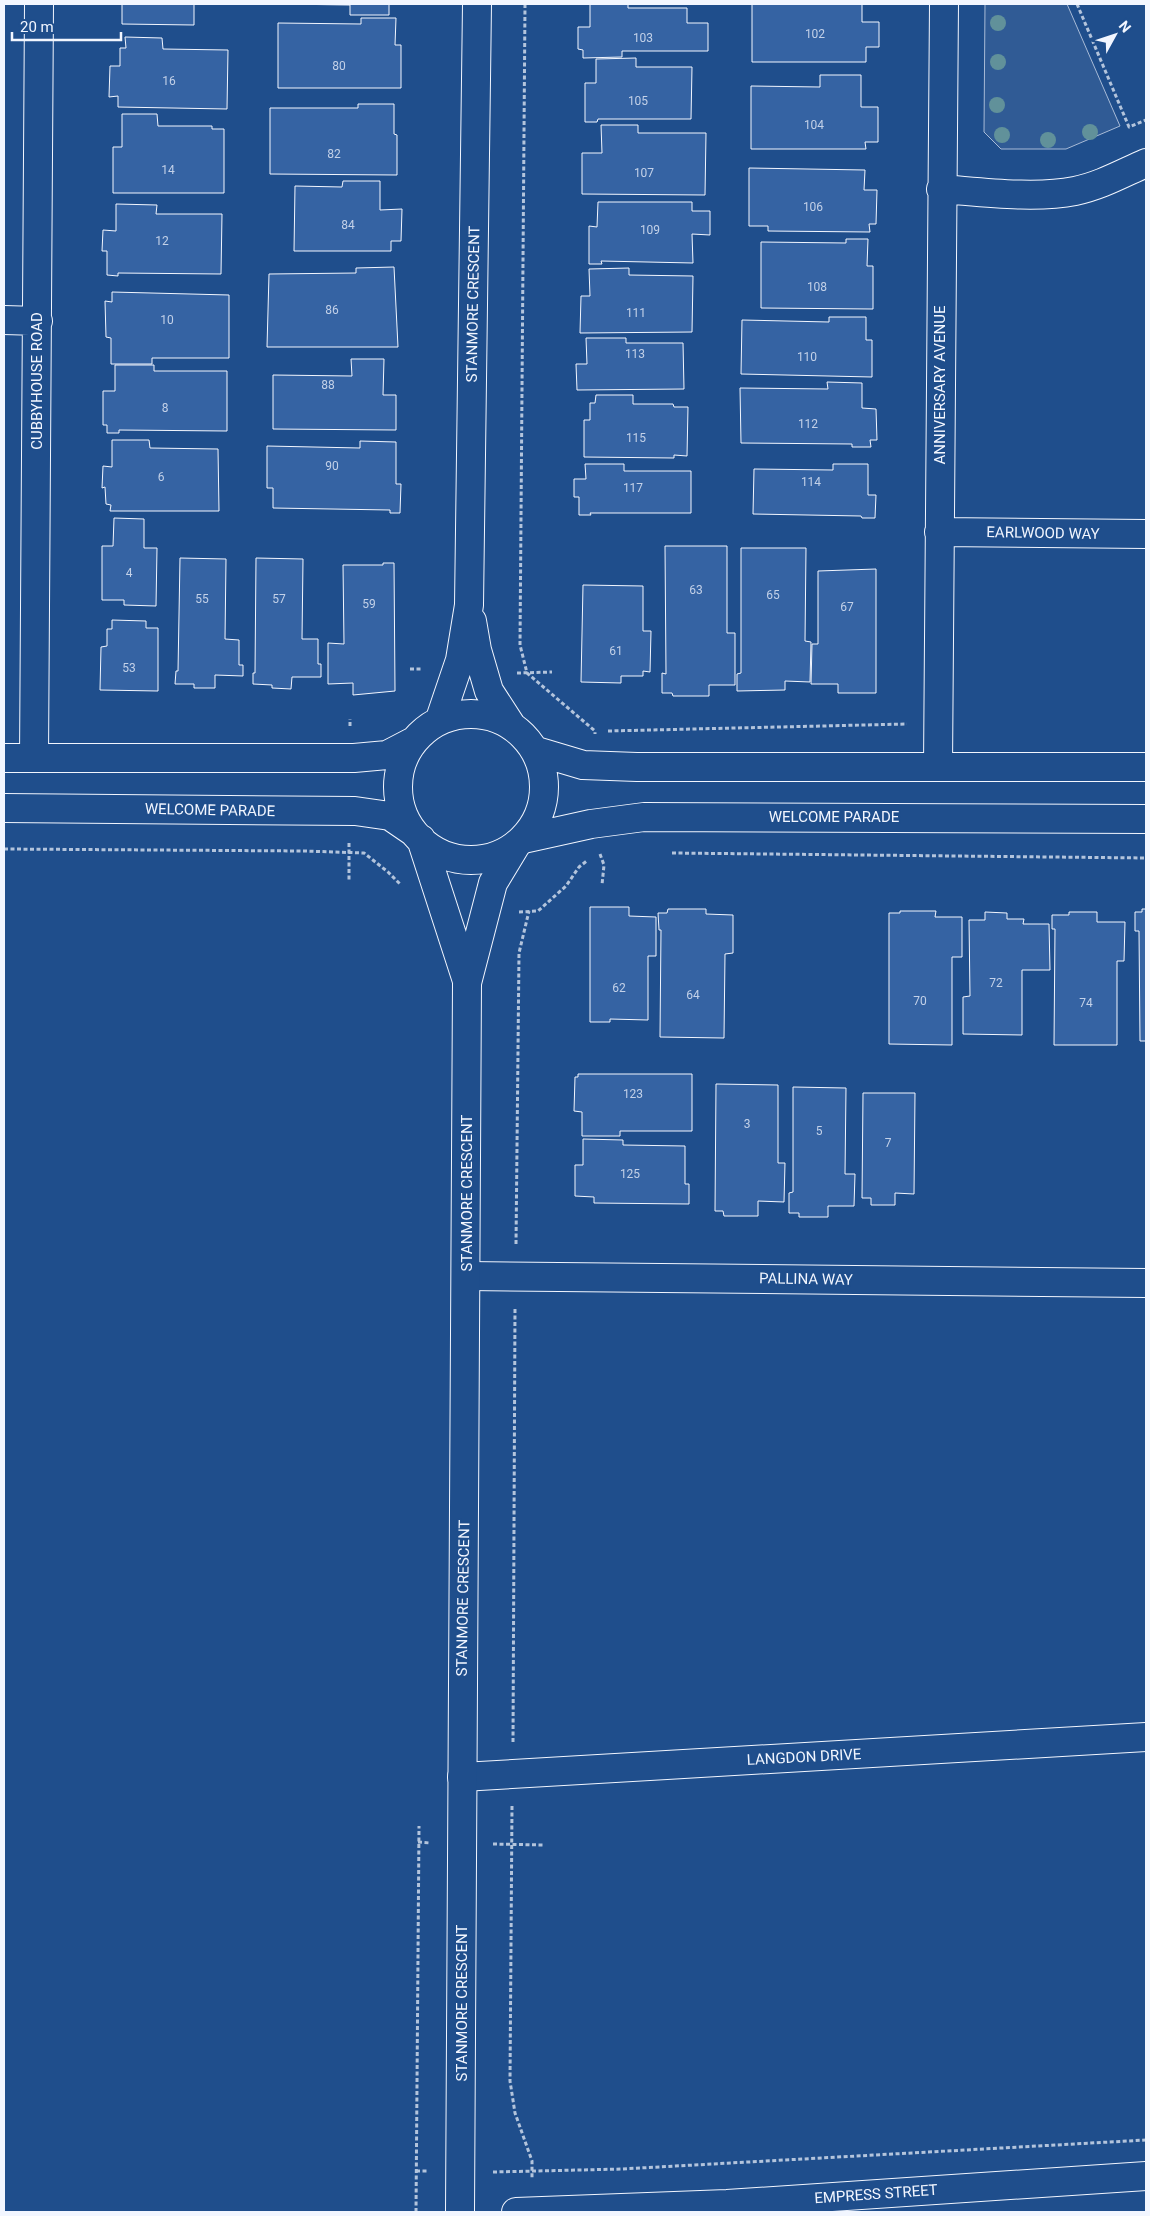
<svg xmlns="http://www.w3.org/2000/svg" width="1150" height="2216" font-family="Roboto,sans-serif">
<rect width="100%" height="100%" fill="#1f4e8c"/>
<path fill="#305b95" stroke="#a8bbd7" d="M 985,4 L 1067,4 L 1120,126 L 1066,149 L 1001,149 L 984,132 Z"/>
<path fill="#3563a3" stroke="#f2f6ff" d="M 122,4 L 194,4 L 194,25 L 122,24 Z
M 282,4 L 389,4 L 389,15 L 350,15 L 350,5 Z
M 590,4 L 628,4 L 628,8 L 687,8 L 687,23 L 708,23 L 708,51 L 622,51 L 622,57 L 583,58 L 583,50 L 578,49 L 578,27 L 590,27 Z
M 752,4 L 862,4 L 862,22 L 879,22 L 879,47 L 866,47 L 866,62 L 752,62 Z
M 361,18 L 396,18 L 395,45 L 401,45 L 401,88 L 278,88 L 278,23 L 361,24 Z
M 125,37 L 162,38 L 163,49 L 228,50 L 227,109 L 118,107 L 118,96 L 109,97 L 110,66 L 120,66 L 120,48 L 126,48 Z
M 636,58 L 636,67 L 692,67 L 691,119 L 598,119 L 597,122 L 585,122 L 585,83 L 596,83 L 596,59 Z
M 820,75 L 861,75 L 861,107 L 878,107 L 878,142 L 865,142 L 866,149 L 751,149 L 751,86 L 820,87 Z
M 358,104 L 394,104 L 394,134 L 397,135 L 397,175 L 270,174 L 270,108 L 358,108 Z
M 122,114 L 157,114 L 158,126 L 212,126 L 212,129 L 224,129 L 224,193 L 113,193 L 113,147 L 122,147 Z
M 601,125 L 638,125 L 638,133 L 706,133 L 705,195 L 582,194 L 582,153 L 602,153 Z
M 749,168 L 865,170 L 864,190 L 877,190 L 876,224 L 869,224 L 870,232 L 768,231 L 768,226 L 749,226 Z
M 343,181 L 380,181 L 380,210 L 402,209 L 401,241 L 391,241 L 391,251 L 294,251 L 295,186 L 342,187 Z
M 598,202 L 692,202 L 692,211 L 710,211 L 710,235 L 692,234 L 693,263 L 601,261 L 602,264 L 589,264 L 589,226 L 597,227 Z
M 116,204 L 157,205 L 156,214 L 222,214 L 221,274 L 118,273 L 118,276 L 107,275 L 107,251 L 102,251 L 103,230 L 116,231 Z
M 846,239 L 868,239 L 867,266 L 873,266 L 873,309 L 761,308 L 761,242 L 846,243 Z
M 394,267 L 398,347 L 267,347 L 269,274 L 356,273 L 356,268 Z
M 629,268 L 629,275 L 693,276 L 692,332 L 580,333 L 581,296 L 590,296 L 589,269 Z
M 112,292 L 229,295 L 229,358 L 152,358 L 152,364 L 111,364 L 111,338 L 106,337 L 105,301 L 112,302 Z
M 829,317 L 866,317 L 866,340 L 872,340 L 872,377 L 741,374 L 742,320 L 829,322 Z
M 586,338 L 626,338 L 626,343 L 683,343 L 684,389 L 577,390 L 576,364 L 587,364 Z
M 351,359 L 384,359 L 383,395 L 396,395 L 396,430 L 273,429 L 273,375 L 352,376 Z
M 115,365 L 154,365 L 154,371 L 227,371 L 227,431 L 119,430 L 119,433 L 107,433 L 107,425 L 103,425 L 103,391 L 115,391 Z
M 827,382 L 862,383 L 862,408 L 876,409 L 877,440 L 870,440 L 871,447 L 852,447 L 852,444 L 741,443 L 740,388 L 828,389 Z
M 596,395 L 633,395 L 633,404 L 673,404 L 674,407 L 688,407 L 687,456 L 674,455 L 674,458 L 584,457 L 584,420 L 590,420 L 590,403 L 595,403 Z
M 112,440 L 149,440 L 150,448 L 218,449 L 219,511 L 110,511 L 111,505 L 106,504 L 105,487 L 102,488 L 103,466 L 112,467 Z
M 360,441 L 396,442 L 396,484 L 401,484 L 400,513 L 390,513 L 390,510 L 273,508 L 273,488 L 267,488 L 267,446 L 360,448 Z
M 585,464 L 624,464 L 624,471 L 691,471 L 691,513 L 590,513 L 591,515 L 579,515 L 579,497 L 574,497 L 574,479 L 586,479 Z
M 833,464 L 868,464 L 868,495 L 876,495 L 875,518 L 862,518 L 861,516 L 753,514 L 754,469 L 833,470 Z
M 114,518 L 144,519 L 144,548 L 157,548 L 156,606 L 124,605 L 124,600 L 102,600 L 102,546 L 113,546 Z
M 665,546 L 727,546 L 727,633 L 735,633 L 735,685 L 709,685 L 709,696 L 673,696 L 672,693 L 662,693 L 662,673 L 666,674 Z
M 741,548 L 806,548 L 805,641 L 811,642 L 810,682 L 785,681 L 785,690 L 737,691 L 737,674 L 741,673 Z
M 180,558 L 226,559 L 225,639 L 239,640 L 239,665 L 243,665 L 243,676 L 215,675 L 215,688 L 194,688 L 194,684 L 175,684 L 176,671 L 178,671 Z
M 256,558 L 303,559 L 302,639 L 318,639 L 318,664 L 321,664 L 321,677 L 292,677 L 291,689 L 272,688 L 272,685 L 253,684 L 253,673 L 255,673 Z
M 383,563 L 394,563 L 395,691 L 353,695 L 353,683 L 328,684 L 328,643 L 344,644 L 343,565 L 383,565 Z
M 876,569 L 876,693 L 838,693 L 838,684 L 811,684 L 812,644 L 818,644 L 818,571 Z
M 583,585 L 643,586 L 643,631 L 651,631 L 650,672 L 643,671 L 643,676 L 621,676 L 621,683 L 581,682 Z
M 112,620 L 146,621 L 146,628 L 158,628 L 158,691 L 100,690 L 101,647 L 107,646 L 107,629 L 112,629 Z
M 590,907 L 629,907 L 629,916 L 656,917 L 656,956 L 648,956 L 648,1020 L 610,1019 L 610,1022 L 590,1022 Z
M 668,909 L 706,909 L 706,914 L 733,915 L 733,953 L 725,954 L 724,1038 L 660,1037 L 661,930 L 659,930 L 658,913 L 667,913 Z
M 1142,909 L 1146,909 L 1146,1041 L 1140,1041 L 1139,931 L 1135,931 L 1135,912 L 1142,912 Z
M 900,911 L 936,911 L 935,917 L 962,917 L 962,957 L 952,957 L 952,1045 L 889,1044 L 889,913 L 900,913 Z
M 985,912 L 1007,913 L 1007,919 L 1024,919 L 1023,924 L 1049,924 L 1050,970 L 1022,970 L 1022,1035 L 963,1034 L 963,997 L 970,996 L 969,920 L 985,920 Z
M 1069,912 L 1097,912 L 1097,922 L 1125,922 L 1124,961 L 1117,961 L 1117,1045 L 1054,1045 L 1055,929 L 1052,929 L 1052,915 L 1069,915 Z
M 578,1074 L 692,1074 L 692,1131 L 620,1131 L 620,1136 L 582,1136 L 582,1112 L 574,1111 L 575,1077 L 578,1077 Z
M 716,1084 L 778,1085 L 778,1163 L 785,1163 L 784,1202 L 758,1201 L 758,1216 L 724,1216 L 723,1211 L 715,1211 Z
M 793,1087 L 846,1088 L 845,1174 L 855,1174 L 854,1206 L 828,1206 L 828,1217 L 799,1217 L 799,1213 L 789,1213 L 789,1193 L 793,1192 Z
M 863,1093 L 915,1093 L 914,1194 L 895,1193 L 895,1205 L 871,1205 L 871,1198 L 862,1198 Z
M 583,1139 L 623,1140 L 623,1145 L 685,1146 L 685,1184 L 689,1184 L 689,1204 L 594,1203 L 594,1197 L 575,1196 L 575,1165 L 583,1165 Z"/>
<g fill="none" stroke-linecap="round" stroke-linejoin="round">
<g stroke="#f2f6ff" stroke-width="30">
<path id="minor" d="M 941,189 C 982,192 1035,199 1075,191 C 1100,186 1123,173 1146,163
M 4,320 L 38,321
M 939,532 L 1146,534
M 34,758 L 39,4
M 938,766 L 944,4
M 467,1276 L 1146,1283
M 462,1777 L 1146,1737
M 516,2212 L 727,2204 L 1146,2176"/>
</g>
<g stroke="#f2f6ff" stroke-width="30">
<path id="tertiary" d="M 472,621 L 477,650 L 489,691 L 511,725
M398 787a73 73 0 1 1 146 0a73 73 0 1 1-146 0Z
M 440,719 L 460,660 L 469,605 L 477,4
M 536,751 L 583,765 L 637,767 L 1146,767
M 4,758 L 354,758 L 387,755 L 412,742
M 4,808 L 355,811 L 390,816 L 412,831
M 421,839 L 467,981
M 523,839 L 591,824 L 644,817 L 1146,819
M 460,2212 L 467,983 L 493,883 L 516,845"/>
</g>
<path stroke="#b3c4dc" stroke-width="3" stroke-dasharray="4 2.5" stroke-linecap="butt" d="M 525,4 L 520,645 L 527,673 L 595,731 L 595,734
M 1077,4 L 1129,127 L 1146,120
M 410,669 L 421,669
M 517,673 L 552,672
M 350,726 L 350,719
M 608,731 L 907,724
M 349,843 L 349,882
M 4,849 L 304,851 L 364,853 L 388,872 L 400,884
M 672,853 L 1146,858
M 600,854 L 604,865 L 602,885
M 519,912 L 538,911 L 566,886 L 579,867 L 588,860
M 516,1244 L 519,953 L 529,911
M 513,1742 L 515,1308
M 512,1806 L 510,2081 L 515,2113 L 532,2161 L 532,2179
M 418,1842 L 430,1843
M 493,1844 L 543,1845
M 416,2171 L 429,2171
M 493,2172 L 622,2169 L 1146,2140
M 416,2212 L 419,1826"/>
<use href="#minor" stroke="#1f4e8c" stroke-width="28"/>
<use href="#tertiary" stroke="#1f4e8c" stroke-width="28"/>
</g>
<g fill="#61919a">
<circle cx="998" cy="23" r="8"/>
<circle cx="998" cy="62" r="8"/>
<circle cx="997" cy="105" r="8"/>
<circle cx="1090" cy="132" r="8"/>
<circle cx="1002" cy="135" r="8"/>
<circle cx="1048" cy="140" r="8"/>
</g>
<g text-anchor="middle" stroke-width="4" stroke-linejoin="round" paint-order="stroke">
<g font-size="12" fill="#c3d1e8">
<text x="815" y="38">102</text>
<text x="643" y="42">103</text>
<text x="339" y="70">80</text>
<text x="169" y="85">16</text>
<text x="638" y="105">105</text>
<text x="814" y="129">104</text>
<text x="334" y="158">82</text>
<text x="168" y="174">14</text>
<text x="644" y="177">107</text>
<text x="813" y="211">106</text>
<text x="348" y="229">84</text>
<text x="650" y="234">109</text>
<text x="162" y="245">12</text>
<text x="817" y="291">108</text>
<text x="332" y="314">86</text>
<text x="636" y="317">111</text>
<text x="167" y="324">10</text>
<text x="635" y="358">113</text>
<text x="807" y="361">110</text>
<text x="328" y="389">88</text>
<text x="165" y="412">8</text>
<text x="808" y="428">112</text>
<text x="636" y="442">115</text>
<text x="332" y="470">90</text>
<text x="161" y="481">6</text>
<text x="811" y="486">114</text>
<text x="633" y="492">117</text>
<text x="129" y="577">4</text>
<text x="696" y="594">63</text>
<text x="773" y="599">65</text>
<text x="202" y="603">55</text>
<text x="279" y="603">57</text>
<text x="369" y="608">59</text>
<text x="847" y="611">67</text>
<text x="616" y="655">61</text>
<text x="129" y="672">53</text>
<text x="996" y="987">72</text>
<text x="619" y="992">62</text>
<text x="693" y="999">64</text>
<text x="920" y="1005">70</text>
<text x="1086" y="1007">74</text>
<text x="633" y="1098">123</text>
<text x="747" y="1128">3</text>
<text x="819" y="1135">5</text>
<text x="888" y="1147">7</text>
<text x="630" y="1178">125</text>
</g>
<g font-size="15" fill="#f2f6ff" stroke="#1f4e8c">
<text transform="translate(473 304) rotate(-89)" y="5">STANMORE CRESCENT</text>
<text transform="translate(37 381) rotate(-90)" y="5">CUBBYHOUSE ROAD</text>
<text transform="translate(940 385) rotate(-90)" y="5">ANNIVERSARY AVENUE</text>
<text transform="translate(1043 533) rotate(1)" y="5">EARLWOOD WAY</text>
<text transform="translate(210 810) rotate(1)" y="5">WELCOME PARADE</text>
<text x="834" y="822">WELCOME PARADE</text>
<text transform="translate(467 1193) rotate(-90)" y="5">STANMORE CRESCENT</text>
<text transform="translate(806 1279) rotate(1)" y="5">PALLINA WAY</text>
<text transform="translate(463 1598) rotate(-89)" y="5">STANMORE CRESCENT</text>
<text transform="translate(804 1757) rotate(-3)" y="5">LANGDON DRIVE</text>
<text transform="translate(462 2003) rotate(-90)" y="5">STANMORE CRESCENT</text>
<text transform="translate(876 2194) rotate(-4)" y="5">EMPRESS STREET</text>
</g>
</g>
<rect width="1150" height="2216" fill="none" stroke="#f2f6ff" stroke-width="10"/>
<g transform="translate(1115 35) rotate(50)" stroke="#1f4e8c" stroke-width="4" paint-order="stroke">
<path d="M0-4L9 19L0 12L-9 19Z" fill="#f2f6ff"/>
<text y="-8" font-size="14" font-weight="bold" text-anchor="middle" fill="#f2f6ff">N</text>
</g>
<path d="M12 32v8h109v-8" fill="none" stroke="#f2f6ff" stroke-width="2.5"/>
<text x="20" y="32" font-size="15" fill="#f2f6ff" stroke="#1f4e8c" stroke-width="4" paint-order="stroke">20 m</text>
</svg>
